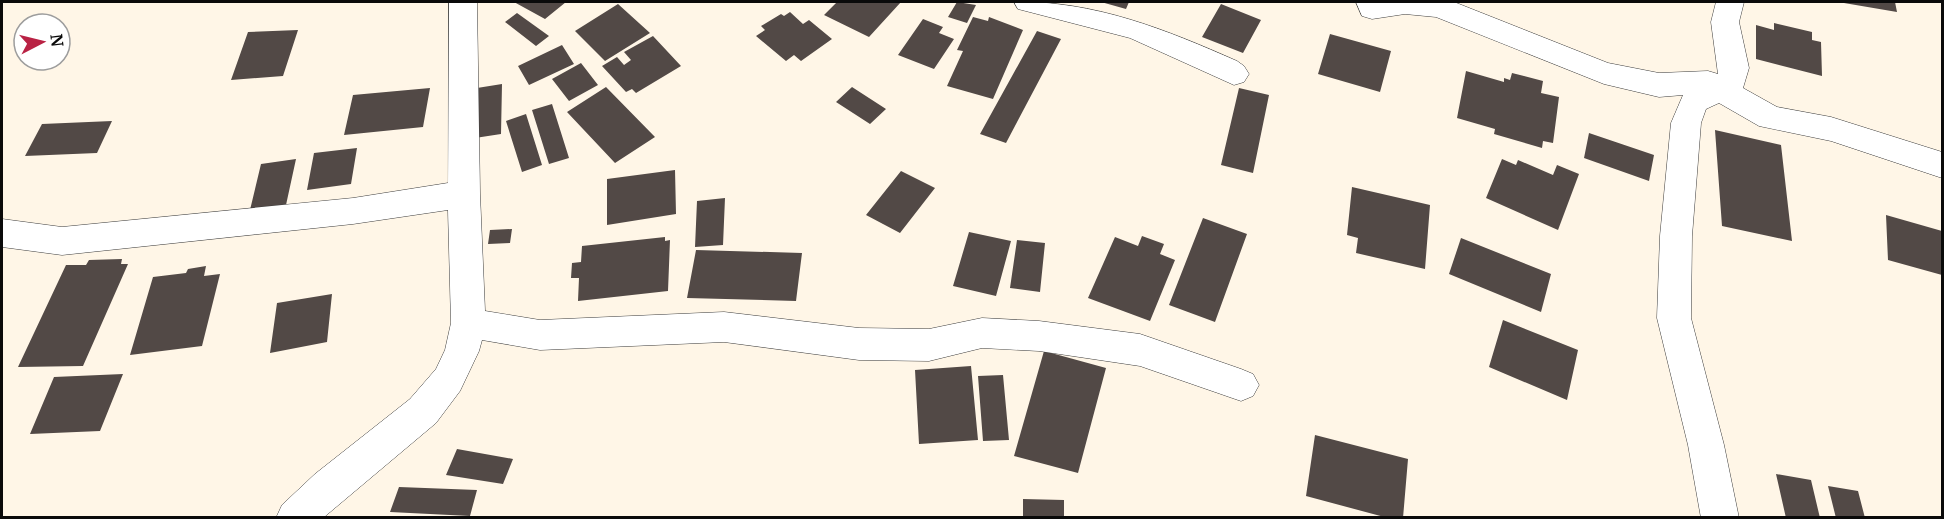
<svg xmlns="http://www.w3.org/2000/svg" width="1944" height="519" font-family="Merriweather,serif">
<rect width="100%" height="100%" fill="#fff6e7"/>
<path fill="#524946" d="M 514,2 L 566,2 L 545,19 Z
M 837,2 L 901,2 L 869,37 L 824,15 Z
M 957,2 L 976,5 L 967,23 L 948,17 Z
M 1101,2 L 1129,2 L 1126,9 Z
M 1844,2 L 1895,2 L 1897,12 L 1844,3 Z
M 618,4 L 650,33 L 605,61 L 575,31 Z
M 1221,4 L 1261,20 L 1243,53 L 1202,37 Z
M 790,12 L 803,24 L 809,20 L 832,39 L 801,61 L 794,55 L 786,61 L 756,36 L 765,30 L 761,26 L 781,14 L 784,16 Z
M 517,13 L 549,36 L 536,46 L 505,22 Z
M 973,17 L 988,21 L 989,17 L 1023,30 L 993,99 L 947,86 L 963,51 L 957,50 Z
M 923,19 L 943,27 L 939,33 L 954,39 L 934,69 L 898,55 Z
M 1774,23 L 1812,32 L 1812,40 L 1821,42 L 1822,76 L 1756,59 L 1756,25 L 1774,30 Z
M 298,30 L 283,76 L 231,80 L 248,32 Z
M 1037,31 L 1061,39 L 1006,143 L 980,134 Z
M 1330,34 L 1391,51 L 1380,92 L 1318,74 Z
M 653,36 L 681,66 L 636,93 L 632,89 L 626,92 L 602,66 L 617,57 L 624,65 L 631,60 L 624,52 Z
M 562,45 L 574,64 L 529,85 L 518,66 Z
M 581,63 L 598,85 L 569,101 L 552,79 Z
M 1466,71 L 1504,82 L 1504,78 L 1510,80 L 1512,73 L 1543,81 L 1541,93 L 1559,97 L 1553,143 L 1543,141 L 1542,148 L 1494,134 L 1495,129 L 1457,118 Z
M 502,84 L 501,134 L 475,138 L 477,88 Z
M 606,87 L 655,137 L 615,163 L 567,112 Z
M 852,87 L 886,109 L 870,124 L 836,102 Z
M 430,88 L 423,127 L 344,135 L 353,95 Z
M 1239,88 L 1269,95 L 1253,173 L 1221,165 Z
M 552,104 L 569,158 L 549,164 L 532,110 Z
M 526,114 L 542,165 L 522,172 L 506,121 Z
M 112,121 L 97,153 L 25,156 L 42,124 Z
M 1715,130 L 1781,145 L 1792,241 L 1722,226 Z
M 1589,133 L 1654,155 L 1649,181 L 1584,158 Z
M 357,148 L 351,184 L 307,190 L 314,153 Z
M 296,159 L 286,205 L 250,210 L 261,164 Z
M 1502,159 L 1516,165 L 1518,160 L 1553,175 L 1557,165 L 1579,174 L 1558,230 L 1486,198 Z
M 675,170 L 676,214 L 607,225 L 607,179 Z
M 901,171 L 935,188 L 900,233 L 866,215 Z
M 1352,187 L 1430,205 L 1425,269 L 1356,253 L 1358,238 L 1347,235 Z
M 725,198 L 723,245 L 695,247 L 697,201 Z
M 1886,215 L 1942,231 L 1942,275 L 1888,260 Z
M 1203,218 L 1247,234 L 1215,322 L 1169,305 Z
M 512,229 L 510,243 L 488,244 L 490,230 Z
M 969,232 L 1011,241 L 996,296 L 953,286 Z
M 1142,236 L 1164,244 L 1160,254 L 1175,260 L 1150,321 L 1088,298 L 1115,237 L 1138,246 Z
M 665,237 L 665,241 L 670,240 L 668,291 L 578,301 L 579,278 L 571,278 L 572,263 L 581,262 L 582,246 Z
M 1461,238 L 1551,274 L 1541,312 L 1449,274 Z
M 1017,240 L 1045,243 L 1040,292 L 1010,288 Z
M 696,250 L 802,253 L 796,301 L 687,298 Z
M 122,259 L 121,264 L 128,264 L 83,366 L 18,367 L 66,265 L 86,265 L 89,260 Z
M 206,266 L 204,276 L 220,274 L 202,346 L 130,355 L 153,277 L 186,273 L 188,269 Z
M 332,294 L 327,342 L 270,353 L 277,303 Z
M 1503,320 L 1578,350 L 1567,400 L 1489,367 Z
M 1044,351 L 1106,368 L 1078,473 L 1014,456 Z
M 971,366 L 978,440 L 919,444 L 915,370 Z
M 123,374 L 100,431 L 30,434 L 54,377 Z
M 1003,375 L 1009,440 L 983,441 L 978,376 Z
M 1315,435 L 1408,459 L 1403,518 L 1388,518 L 1306,496 Z
M 457,449 L 513,459 L 503,484 L 446,475 Z
M 1776,474 L 1811,480 L 1820,518 L 1786,518 Z
M 1828,486 L 1858,491 L 1865,518 L 1836,518 Z
M 399,487 L 477,490 L 470,516 L 390,512 Z
M 1023,499 L 1064,500 L 1064,518 L 1023,518 Z"/>
<g fill="none" stroke-linecap="round" stroke-linejoin="round">
<g stroke="#3d3d3d" stroke-width="1">
<path id="minor" d="M 449,2 L 477,2 L 480,194 L 485,311 L 540,320 L 724,312 L 859,328 L 929,329 L 982,318 L 1039,321 L 1140,334 L 1241,369 L 1253,374 L 1259,385 L 1253,396 L 1241,401 L 1140,366 L 1039,351 L 982,348 L 929,361 L 859,360 L 724,342 L 540,350 L 482,340 L 479,351 L 460,391 L 436,423 L 323,518 L 276,518 L 282,505 L 315,474 L 410,399 L 436,369 L 445,350 L 451,323 L 448,210 L 353,224 L 62,255 L 2,247 L 2,219 L 62,227 L 353,198 L 448,183 Z
M 1014,2 C 1093,0 1167,30 1237,61 L 1244,66 L 1249,74 L 1244,82 L 1234,85 L 1130,38 L 1018,9 Z
M 1356,2 L 1454,2 L 1608,63 L 1659,73 L 1708,71 L 1718,74 L 1711,22 L 1716,2 L 1744,2 L 1739,22 L 1749,68 L 1743,88 L 1777,107 L 1831,117 L 1942,152 L 1942,178 L 1831,141 L 1759,126 L 1719,103 L 1706,109 L 1701,123 L 1692,236 L 1691,318 L 1724,445 L 1739,518 L 1701,518 L 1688,445 L 1657,318 L 1660,236 L 1671,123 L 1683,95 L 1659,97 L 1604,84 L 1436,17 L 1405,14 L 1372,19 L 1362,16 Z"/>
</g>
<use href="#minor" fill="#fff" fill-rule="evenodd"/>
</g>
<rect width="1944" height="519" fill="none" stroke="#0a0a0a" stroke-width="6"/>
<g transform="translate(42 42) rotate(83)"><circle r="28" fill="#ffffff" stroke="#9d9d9d" stroke-width="1.5"/>
<path d="M0-4.5L10 22L0 15L-10 22Z" fill="#b92244"/>
<text y="-9" font-size="16" font-weight="bold" text-anchor="middle" fill="#0a0a0a">N</text>
</g>
</svg>
